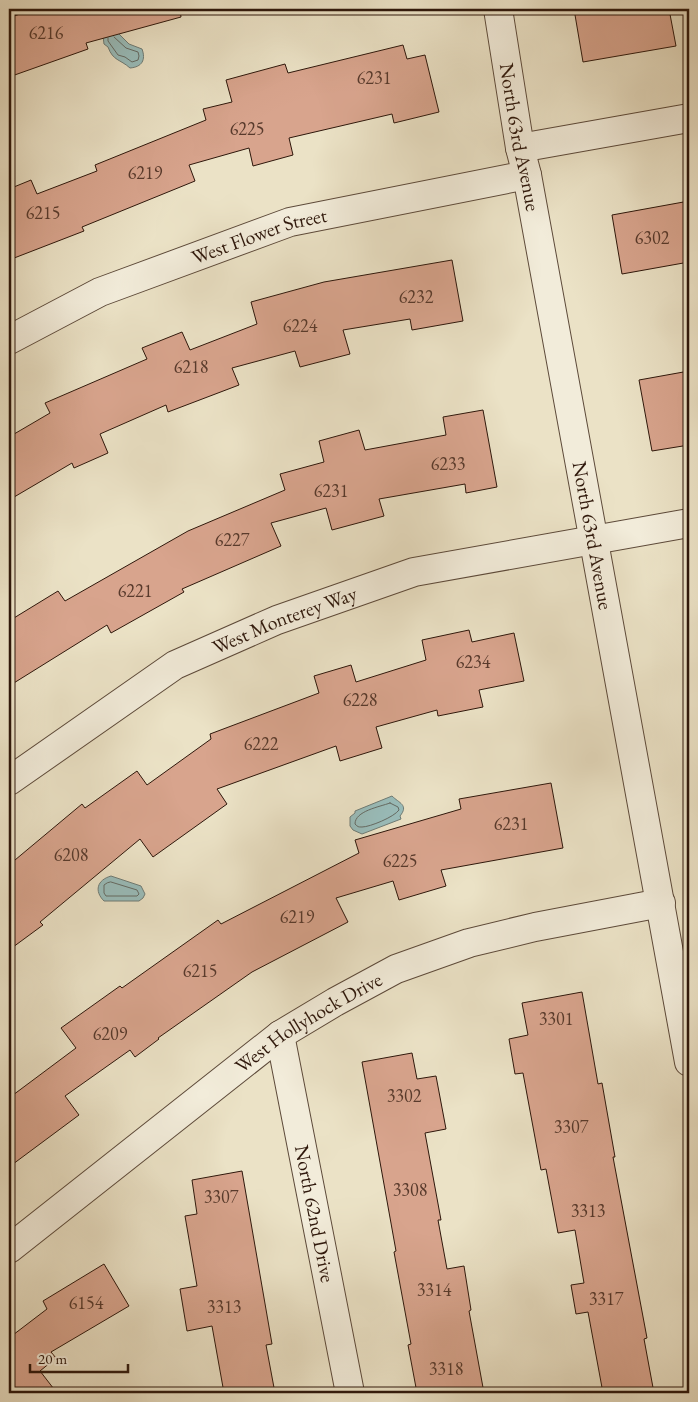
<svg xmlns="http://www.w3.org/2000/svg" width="698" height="1402" font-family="'EB Garamond',serif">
<rect width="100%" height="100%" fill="#ebe2c6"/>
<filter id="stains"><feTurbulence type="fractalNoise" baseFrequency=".004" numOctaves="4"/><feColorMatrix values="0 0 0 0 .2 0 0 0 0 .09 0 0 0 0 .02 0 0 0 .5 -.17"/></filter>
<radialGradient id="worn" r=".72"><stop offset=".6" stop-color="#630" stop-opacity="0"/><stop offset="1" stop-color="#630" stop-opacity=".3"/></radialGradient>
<path fill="#99bdbb" stroke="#6e7b75" d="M 117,32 L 129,44 L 142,49 C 146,60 142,67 130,68 C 120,59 113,61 108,47 L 104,44 L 103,36 Z
M 392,796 C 399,803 409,805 400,816 L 401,819 L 362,834 L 353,830 L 350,826 L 350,817 L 355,813 L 355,811 Z
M 111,876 L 141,886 L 145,894 L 143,898 L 139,901 L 104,901 C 94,891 97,880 111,876 Z"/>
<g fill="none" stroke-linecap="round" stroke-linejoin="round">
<path stroke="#646a63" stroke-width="1" d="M 108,38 L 108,41 L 118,55 L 125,57 L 132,62 L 138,60 L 139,56 L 138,52 L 126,48 L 114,37
M 390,803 L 398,807 L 399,810 C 394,817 370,827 362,827 C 358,827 358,827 355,824 C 355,811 379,807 390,803 Z
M 111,882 L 137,890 L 139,894 L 137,896 L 106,896 L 104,893 L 104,885 L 107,883 Z"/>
</g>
<path fill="#d8a48d" stroke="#2e170b" d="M 33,9 L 180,9 L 181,17 L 86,43 L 88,49 L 9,77 L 9,18 Z
M 574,9 L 669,9 L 676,46 L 583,62 Z
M 403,45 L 407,59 L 425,55 L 439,112 L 394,123 L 392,114 L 289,138 L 293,155 L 253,166 L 249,148 L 189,165 L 195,181 L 82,227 L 84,231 L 9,260 L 9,189 L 31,180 L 37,194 L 97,171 L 95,165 L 206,120 L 203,109 L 232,102 L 226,80 L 285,64 L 288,73 Z
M 689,201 L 689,262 L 622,274 L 612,215 Z
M 452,260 L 463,321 L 412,330 L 410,319 L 343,330 L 350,354 L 300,367 L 295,351 L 232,368 L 239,385 L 168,412 L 166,405 L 100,434 L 108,453 L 74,468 L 72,463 L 9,500 L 9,437 L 50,413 L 45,403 L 147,359 L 142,348 L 182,332 L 190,350 L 257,324 L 251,302 L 324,282 Z
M 689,371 L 689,445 L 652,451 L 639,380 Z
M 483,410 L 497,487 L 466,493 L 465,484 L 379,499 L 384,516 L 332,530 L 326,508 L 271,523 L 281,546 L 182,589 L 184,592 L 111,633 L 107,625 L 9,686 L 9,621 L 58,591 L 65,601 L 188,531 L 285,490 L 280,474 L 324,462 L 319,441 L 359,430 L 365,450 L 446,435 L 443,417 Z
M 469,630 L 472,642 L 514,633 L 524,681 L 479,690 L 483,707 L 438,716 L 437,710 L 376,727 L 382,748 L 340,761 L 336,746 L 217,789 L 227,804 L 153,857 L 140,839 L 40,922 L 43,925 L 9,950 L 9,865 L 82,804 L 85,808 L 137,771 L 147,785 L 211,739 L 210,734 L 319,693 L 314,676 L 351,665 L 356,682 L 426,660 L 422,640 Z
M 551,783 L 563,848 L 441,870 L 446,886 L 399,900 L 393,881 L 336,898 L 348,922 L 252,972 L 158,1038 L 159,1039 L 135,1057 L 130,1050 L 65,1096 L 79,1115 L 9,1167 L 9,1098 L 76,1048 L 61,1028 L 120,986 L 122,988 L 218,920 L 221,924 L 359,853 L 355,840 L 461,809 L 459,799 Z
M 582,992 L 598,1084 L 602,1083 L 615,1157 L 613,1157 L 647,1338 L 644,1339 L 654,1393 L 603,1393 L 588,1312 L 576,1314 L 571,1285 L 584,1283 L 575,1230 L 558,1233 L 546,1169 L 541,1170 L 523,1073 L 515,1074 L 509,1039 L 528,1035 L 522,1003 Z
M 412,1053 L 417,1079 L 436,1076 L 446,1129 L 425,1133 L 441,1220 L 438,1220 L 447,1269 L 464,1266 L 471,1310 L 469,1311 L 484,1393 L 417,1393 L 408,1345 L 411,1344 L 394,1252 L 396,1251 L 362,1062 Z
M 242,1171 L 272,1344 L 266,1345 L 275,1393 L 224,1393 L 212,1326 L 187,1331 L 180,1289 L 197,1286 L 185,1216 L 197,1214 L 192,1180 Z
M 104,1264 L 129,1306 L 51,1352 L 56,1358 L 40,1371 L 57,1393 L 9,1393 L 9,1338 L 47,1309 L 43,1301 Z"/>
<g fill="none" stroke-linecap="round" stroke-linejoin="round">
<g stroke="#5d4a3a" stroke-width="30">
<g id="minor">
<path id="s1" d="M 498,9 L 520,148 L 527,175 L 689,1062"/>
<path d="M 520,148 L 689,118"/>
<path id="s2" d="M 9,340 L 100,292 L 290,222 L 527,175"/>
<path id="s3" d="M 9,781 L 175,665 L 277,620 L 414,572 L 689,523"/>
<path id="s4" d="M 280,1035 L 350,1393"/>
<path id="s5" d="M 9,1249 L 280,1035 L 335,1002 L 396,969 L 469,943 L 535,927 L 661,903"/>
</g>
</g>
<use href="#minor" stroke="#f2ecda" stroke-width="28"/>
</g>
<g text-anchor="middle" stroke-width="4" stroke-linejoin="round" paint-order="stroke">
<g font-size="18" fill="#583a2c">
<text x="46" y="39">6216</text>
<text x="374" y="84">6231</text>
<text x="247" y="135">6225</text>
<text x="145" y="179">6219</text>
<text x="43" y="219">6215</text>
<text x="652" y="244">6302</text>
<text x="416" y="303">6232</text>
<text x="300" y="332">6224</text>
<text x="191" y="373">6218</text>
<text x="448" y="470">6233</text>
<text x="331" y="497">6231</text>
<text x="232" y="546">6227</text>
<text x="135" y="597">6221</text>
<text x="473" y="668">6234</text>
<text x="360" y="706">6228</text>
<text x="261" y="750">6222</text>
<text x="511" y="830">6231</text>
<text x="71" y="861">6208</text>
<text x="400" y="867">6225</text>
<text x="297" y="923">6219</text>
<text x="200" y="977">6215</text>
<text x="556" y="1025">3301</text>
<text x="110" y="1040">6209</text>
<text x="404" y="1102">3302</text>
<text x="571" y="1133">3307</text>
<text x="410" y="1196">3308</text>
<text x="221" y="1203">3307</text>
<text x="588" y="1217">3313</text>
<text x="434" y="1296">3314</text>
<text x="606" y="1305">3317</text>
<text x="86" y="1309">6154</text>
<text x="224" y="1313">3313</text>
<text x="446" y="1375">3318</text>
</g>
<g font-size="20" fill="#2e170b" stroke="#f2ecda">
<text dy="7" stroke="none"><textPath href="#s1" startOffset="130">North 63rd Avenue</textPath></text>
<text dy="7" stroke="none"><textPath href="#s2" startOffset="272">West Flower Street</textPath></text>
<text dy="7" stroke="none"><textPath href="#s1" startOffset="535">North 63rd Avenue</textPath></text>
<text dy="7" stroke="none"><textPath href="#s3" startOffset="321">West Monterey Way</textPath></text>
<text dy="7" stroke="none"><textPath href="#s5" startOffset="376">West Hollyhock Drive</textPath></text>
<text dy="7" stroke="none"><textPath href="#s4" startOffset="182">North 62nd Drive</textPath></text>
</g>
</g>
<rect width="698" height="1402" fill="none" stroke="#ebe2c6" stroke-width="30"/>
<rect x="10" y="10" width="678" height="1382" fill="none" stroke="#2e170b" stroke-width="2.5"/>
<rect x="15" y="15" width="668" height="1372" fill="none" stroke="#2e170b"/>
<path d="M30 1364v8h98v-8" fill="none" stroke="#2e170b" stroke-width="2.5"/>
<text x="38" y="1364" font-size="15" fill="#2e170b" stroke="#f2ecda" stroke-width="4" paint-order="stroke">20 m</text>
<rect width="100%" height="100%" filter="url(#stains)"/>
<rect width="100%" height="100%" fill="url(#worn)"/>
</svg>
